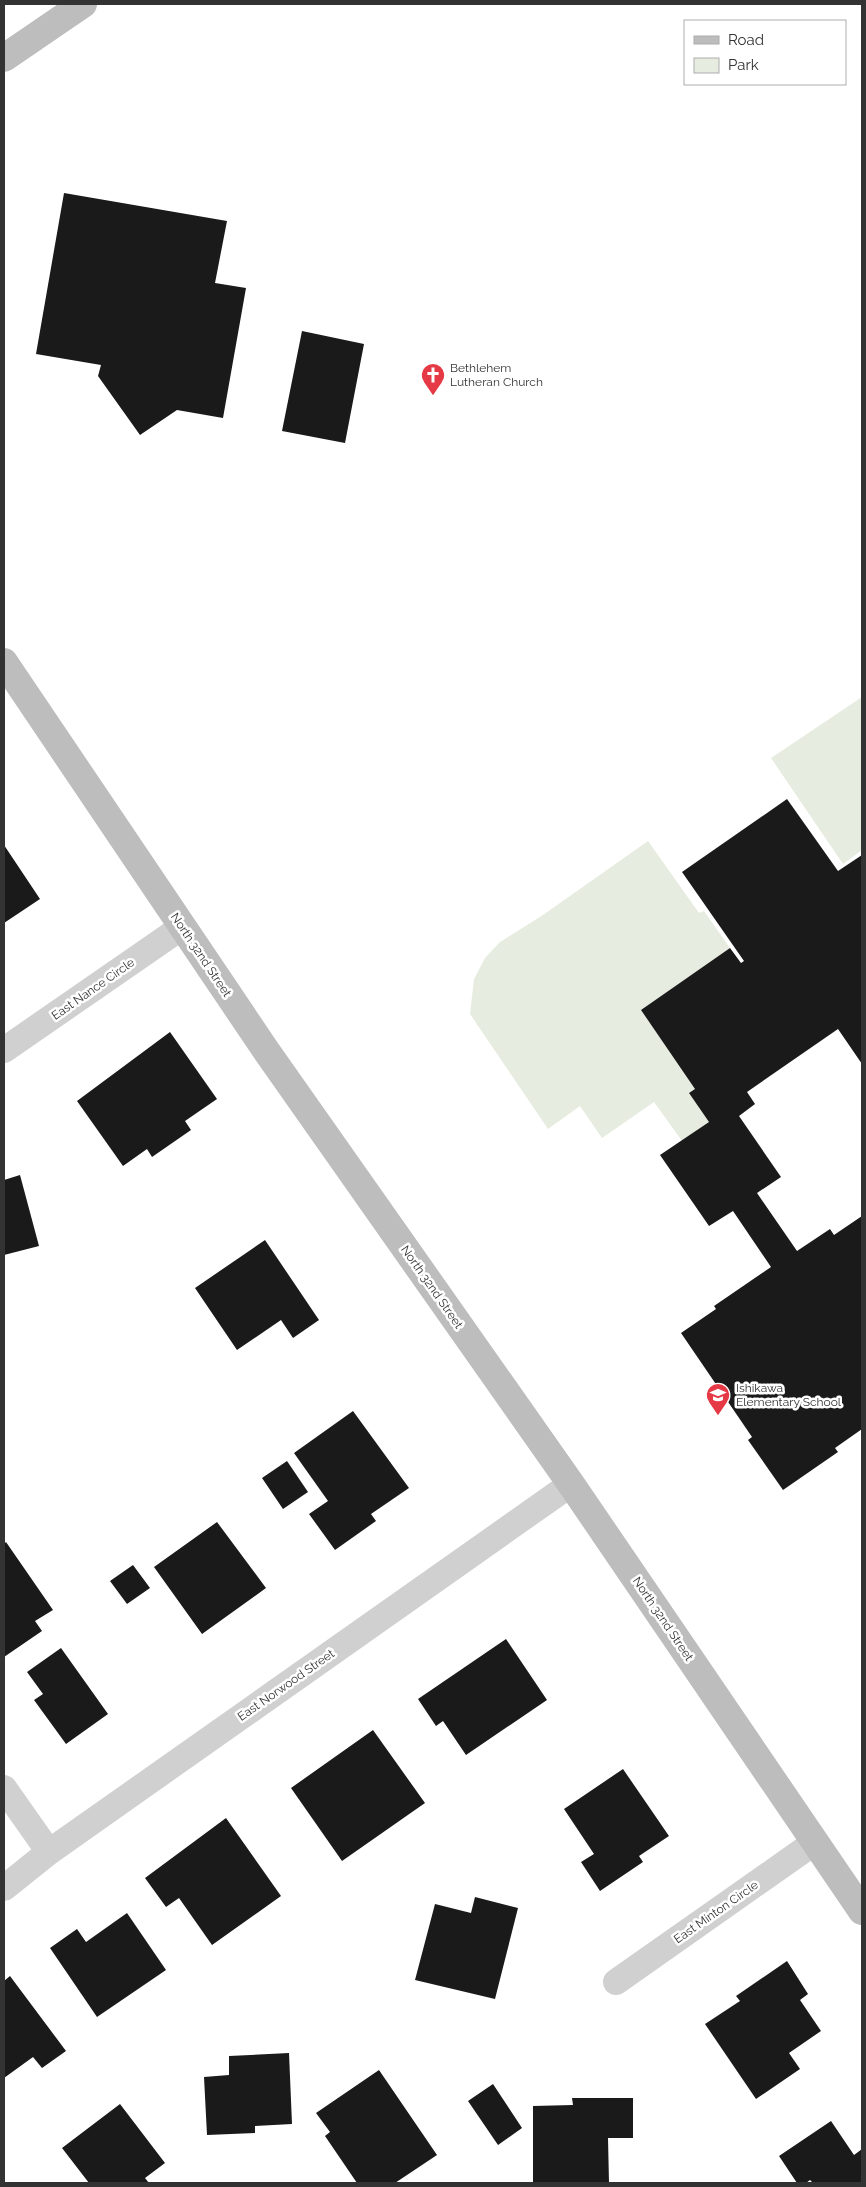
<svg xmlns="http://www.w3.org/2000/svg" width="866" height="2187" font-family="Raleway,sans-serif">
<rect width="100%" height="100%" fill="#fff"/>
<path fill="#e6ecdf" d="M 862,697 L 862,850 L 843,864 L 771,758 Z
M 648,841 L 699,913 L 704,911 L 730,948 L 641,1010 L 695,1089 L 689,1093 L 709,1122 L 682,1141 L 654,1102 L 602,1138 L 580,1106 L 548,1129 L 470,1014 L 474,979 L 485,958 L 500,942 L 543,915 Z"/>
<path fill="#1a1a1a" d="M 64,193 L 227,221 L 215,283 L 246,288 L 223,418 L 177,410 L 140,435 L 98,376 L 101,365 L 36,354 Z
M 302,331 L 364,344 L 345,443 L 282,431 Z
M 787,799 L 838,871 L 862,855 L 862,1064 L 838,1029 L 747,1092 L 755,1104 L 739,1116 L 781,1177 L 757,1193 L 797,1251 L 830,1229 L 834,1235 L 862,1216 L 862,1429 L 835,1448 L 838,1452 L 783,1490 L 748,1440 L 752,1437 L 681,1333 L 716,1309 L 714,1306 L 771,1267 L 733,1211 L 709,1226 L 660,1155 L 709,1122 L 689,1093 L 695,1089 L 641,1010 L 730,948 L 741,963 L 744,961 L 682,872 Z
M 4,845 L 40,899 L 4,923 Z
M 170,1032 L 217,1099 L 185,1121 L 191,1130 L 152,1157 L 147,1149 L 123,1166 L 77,1101 Z
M 20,1175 L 39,1246 L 4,1255 L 4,1180 Z
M 265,1240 L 319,1320 L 293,1338 L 281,1320 L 237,1350 L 195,1288 Z
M 353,1411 L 409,1488 L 371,1514 L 376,1521 L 335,1550 L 309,1514 L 328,1501 L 294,1453 Z
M 287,1461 L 308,1492 L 283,1509 L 262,1478 Z
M 217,1522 L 266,1588 L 202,1634 L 154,1567 Z
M 6,1542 L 53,1610 L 35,1621 L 42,1631 L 4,1657 L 4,1544 Z
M 133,1565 L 150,1588 L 127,1604 L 110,1581 Z
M 506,1639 L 547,1700 L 466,1755 L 443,1721 L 436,1726 L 418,1699 Z
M 61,1648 L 108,1714 L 66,1744 L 34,1700 L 43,1694 L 27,1672 Z
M 373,1730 L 425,1803 L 342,1861 L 291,1788 Z
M 623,1769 L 669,1836 L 639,1856 L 643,1862 L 600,1891 L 581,1862 L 594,1854 L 564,1809 Z
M 226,1818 L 281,1896 L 212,1945 L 179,1898 L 166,1907 L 145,1878 Z
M 475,1897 L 518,1908 L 495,1999 L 415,1980 L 435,1904 L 471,1913 Z
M 127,1913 L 166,1970 L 97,2017 L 50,1948 L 77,1929 L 86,1942 Z
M 787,1961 L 808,1994 L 800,2000 L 821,2031 L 789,2053 L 800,2069 L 756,2099 L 705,2024 L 740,2001 L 736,1996 Z
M 10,1976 L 66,2051 L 42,2068 L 33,2057 L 4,2078 L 4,1981 Z
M 289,2053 L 292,2124 L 255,2126 L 255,2133 L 207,2135 L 204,2077 L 229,2075 L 229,2056 Z
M 379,2070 L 437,2155 L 395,2183 L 357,2183 L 325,2136 L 330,2132 L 316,2113 Z
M 493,2084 L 522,2128 L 498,2145 L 468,2101 Z
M 572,2098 L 633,2098 L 633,2138 L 608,2138 L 609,2183 L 533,2183 L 533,2106 L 573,2105 Z
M 120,2104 L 165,2163 L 145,2178 L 149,2183 L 89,2183 L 62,2148 Z
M 831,2121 L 854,2155 L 862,2149 L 862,2183 L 813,2183 L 810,2180 L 806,2183 L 797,2183 L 779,2156 Z"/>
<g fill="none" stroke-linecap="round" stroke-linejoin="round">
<path stroke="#d0d0d0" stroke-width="26" d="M 4,1050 L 182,927
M 4,1788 L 49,1852
M 4,1888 L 49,1852 L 571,1484
M 616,1982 L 815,1842"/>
<path stroke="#bdbdbd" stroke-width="28" d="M 4,58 L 83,4
M 4,662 L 265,1049 L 571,1484 L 862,1911"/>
</g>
<defs>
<g id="church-pin" transform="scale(1.25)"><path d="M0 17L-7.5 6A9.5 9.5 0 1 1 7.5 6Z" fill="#e63946" stroke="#fff"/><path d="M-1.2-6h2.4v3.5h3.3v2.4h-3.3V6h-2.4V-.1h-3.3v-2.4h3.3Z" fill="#fff"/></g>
<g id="school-pin" transform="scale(1.25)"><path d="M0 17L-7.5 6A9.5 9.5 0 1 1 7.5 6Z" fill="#e63946" stroke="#fff"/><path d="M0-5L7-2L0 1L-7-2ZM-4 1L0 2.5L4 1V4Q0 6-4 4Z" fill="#fff"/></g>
</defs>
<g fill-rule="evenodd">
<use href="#church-pin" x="433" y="375"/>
<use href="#school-pin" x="718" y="1395"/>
</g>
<g text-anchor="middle" stroke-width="5" stroke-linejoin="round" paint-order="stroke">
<g font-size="12" fill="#333" stroke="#fff" text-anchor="start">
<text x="450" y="372">Bethlehem<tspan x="450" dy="14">Lutheran Church</tspan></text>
<text x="736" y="1392">Ishikawa<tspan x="736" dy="14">Elementary School</tspan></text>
</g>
<g font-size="12" fill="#333" stroke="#fff">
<text transform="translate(201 955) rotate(56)" y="4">North 32nd Street</text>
<text transform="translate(93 989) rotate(-35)" y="4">East Nance Circle</text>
<text transform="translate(432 1287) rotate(55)" y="4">North 32nd Street</text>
<text transform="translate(663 1619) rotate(56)" y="4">North 32nd Street</text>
<text transform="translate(286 1685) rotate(-35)" y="4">East Norwood Street</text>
<text transform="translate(716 1912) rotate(-35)" y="4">East Minton Circle</text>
</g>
</g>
<rect width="866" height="2187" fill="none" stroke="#333333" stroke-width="10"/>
<rect x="684" y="20" width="162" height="65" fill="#ffffff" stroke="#adadad"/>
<rect x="694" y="36" width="25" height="8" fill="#bdbdbd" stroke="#adadad"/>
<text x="728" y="45" font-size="15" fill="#333333">Road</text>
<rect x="694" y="58" width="25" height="15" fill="#e6ecdf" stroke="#adadad"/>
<text x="728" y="70" font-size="15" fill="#333333">Park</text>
</svg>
